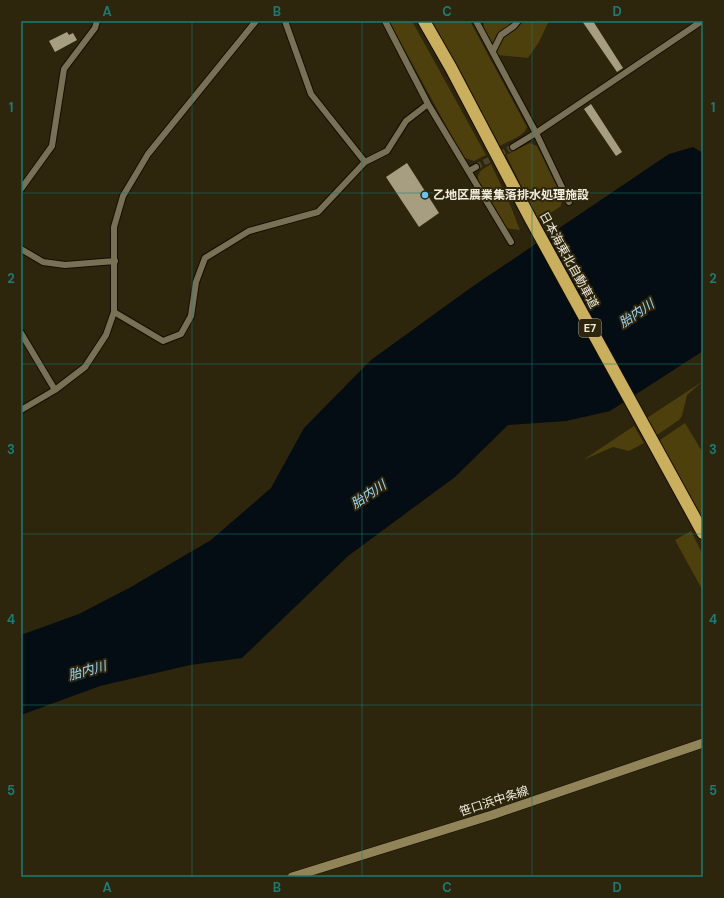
<svg xmlns="http://www.w3.org/2000/svg" width="724" height="898" font-family="'DM Sans','Noto Sans JP',sans-serif">
<rect width="100%" height="100%" fill="#2d250c"/>
<path fill="#4e400d" d="M 389,21 L 412,21 L 486,155 L 474,161 L 465,158 L 461,153 Z
M 432,21 L 470,21 L 527,127 C 525,136 508,141 500,146 Z
M 484,21 L 549,21 L 539,42 L 528,58 L 497,55 L 482,42 Z
M 530,143 L 537,146 L 562,197 L 561,206 L 539,221 L 506,155 Z
M 491,164 L 509,202 L 520,230 L 505,228 L 478,181 C 477,171 483,169 491,164 Z
M 703,381 L 687,395 L 682,416 L 679,420 L 657,435 L 647,418 Z
M 685,423 L 703,453 L 703,521 L 660,440 Z
M 634,426 L 644,443 L 629,451 L 613,447 L 583,460 Z
M 691,531 L 703,555 L 703,591 L 675,540 Z"/>
<path fill="#030d13" d="M 693,147 L 703,153 L 703,351 L 610,411 L 566,421 L 508,425 L 455,477 L 348,556 L 242,658 L 190,665 L 100,686 L 21,715 L 21,635 L 79,614 L 131,587 L 211,540 L 271,488 L 304,428 L 371,360 L 469,289 L 669,154 Z"/>
<path fill="#a79e82" d="M 582,21 L 593,21 L 623,68 L 617,72 Z
M 67,32 L 69,35 L 73,33 L 77,40 L 55,52 L 49,41 Z
M 591,104 L 622,152 L 616,156 L 584,109 Z
M 407,163 L 439,213 L 419,227 L 386,177 Z"/>
<g fill="none" stroke-linecap="round" stroke-linejoin="round">
<path stroke="#4a432c" stroke-width="6" stroke-dasharray="6 3" stroke-linecap="butt" d="M 476,167 L 513,147"/>
<g stroke="#150e00" stroke-width="8">
<path id="street" d="M 285,21 L 311,94 L 365,162
M 385,21 L 428,104 L 511,242
M 476,21 L 536,133 L 569,202
M 493,51 L 501,35 L 514,26 L 518,21
M 513,147 L 536,133 L 702,21
M 469,171 L 476,167
M 21,189 L 52,146 L 64,69 L 95,28 L 97,21
M 21,249 L 43,262 L 65,265 L 115,261
M 114,312 L 163,341 L 181,334 L 191,316 L 196,282 L 205,258 L 249,231 L 318,212 L 365,162 L 387,151 L 406,121 L 428,104
M 21,333 L 55,390
M 21,410 L 55,390 L 85,367 L 106,335 L 114,312 L 114,227 L 123,196 L 148,154 L 256,21"/>
</g>
<g stroke="#150e00" stroke-width="10">
<path id="secondary" d="M 292,877 L 492,815 L 703,743"/>
</g>
<g stroke="#150e00" stroke-width="14">
<path id="highway" d="M 424,21 L 451,68 L 530,218 L 703,533"/>
</g>
<use href="#street" stroke="#797156" stroke-width="6"/>
<use href="#secondary" stroke="#918458" stroke-width="9"/>
<use href="#highway" stroke="#cab05d" stroke-width="12"/>
</g>
<path fill="none" stroke="#1a7c74" stroke-width="1" stroke-opacity="0.55" d="M 192,21 L 192,877M 362,21 L 362,877M 532,21 L 532,877M 21,193 L 703,193M 21,364 L 703,364M 21,534 L 703,534M 21,705 L 703,705"/>
<circle fill="#6cc3f2" stroke="#2d250c" stroke-width="1.5" cx="425" cy="195" r="4"/>
<g text-anchor="middle" stroke-width="4" stroke-linejoin="round" paint-order="stroke">
<rect fill="#2d250c" stroke="#b6b19f" stroke-width="1" x="579" y="319" width="22" height="18" rx="3"/>
<g font-size="11" font-weight="bold" fill="#f1edde">
<text x="590" y="332">E7</text>
</g>
<g font-size="12" font-weight="bold" fill="#f1edde" stroke="#2d250c" text-anchor="start">
<text x="433" y="199">乙地区農業集落排水処理施設</text>
</g>
<g font-size="12" fill="#f1edde" stroke="#2d250c">
<text transform="translate(569 260) rotate(61)" y="4">日本海東北自動車道</text>
<text transform="translate(494 801) rotate(-18)" y="4">笹口浜中条線</text>
</g>
<g font-size="13" font-style="italic" fill="#97d7fc" stroke="#2d250c">
<text transform="translate(636 313) rotate(-34)" y="5">胎内川</text>
<text transform="translate(368 494) rotate(-34)" y="5">胎内川</text>
<text transform="translate(87 670) rotate(-15)" y="5">胎内川</text>
</g>
</g>
<rect width="724" height="898" fill="none" stroke="#2d250c" stroke-width="44"/>
<rect x="22" y="22" width="680" height="854" fill="none" stroke="#1a7c74" stroke-width="1.5"/>
<g font-size="13" text-anchor="middle" font-weight="bold" fill="#1a7c74">
<text x="107" y="16">A</text>
<text x="277" y="16">B</text>
<text x="447" y="16">C</text>
<text x="617" y="16">D</text>
<text x="11" y="112">1</text>
<text x="713" y="112">1</text>
<text x="11" y="283">2</text>
<text x="713" y="283">2</text>
<text x="11" y="454">3</text>
<text x="713" y="454">3</text>
<text x="11" y="624">4</text>
<text x="713" y="624">4</text>
<text x="11" y="795">5</text>
<text x="713" y="795">5</text>
<text x="107" y="892">A</text>
<text x="277" y="892">B</text>
<text x="447" y="892">C</text>
<text x="617" y="892">D</text>
</g>
</svg>
